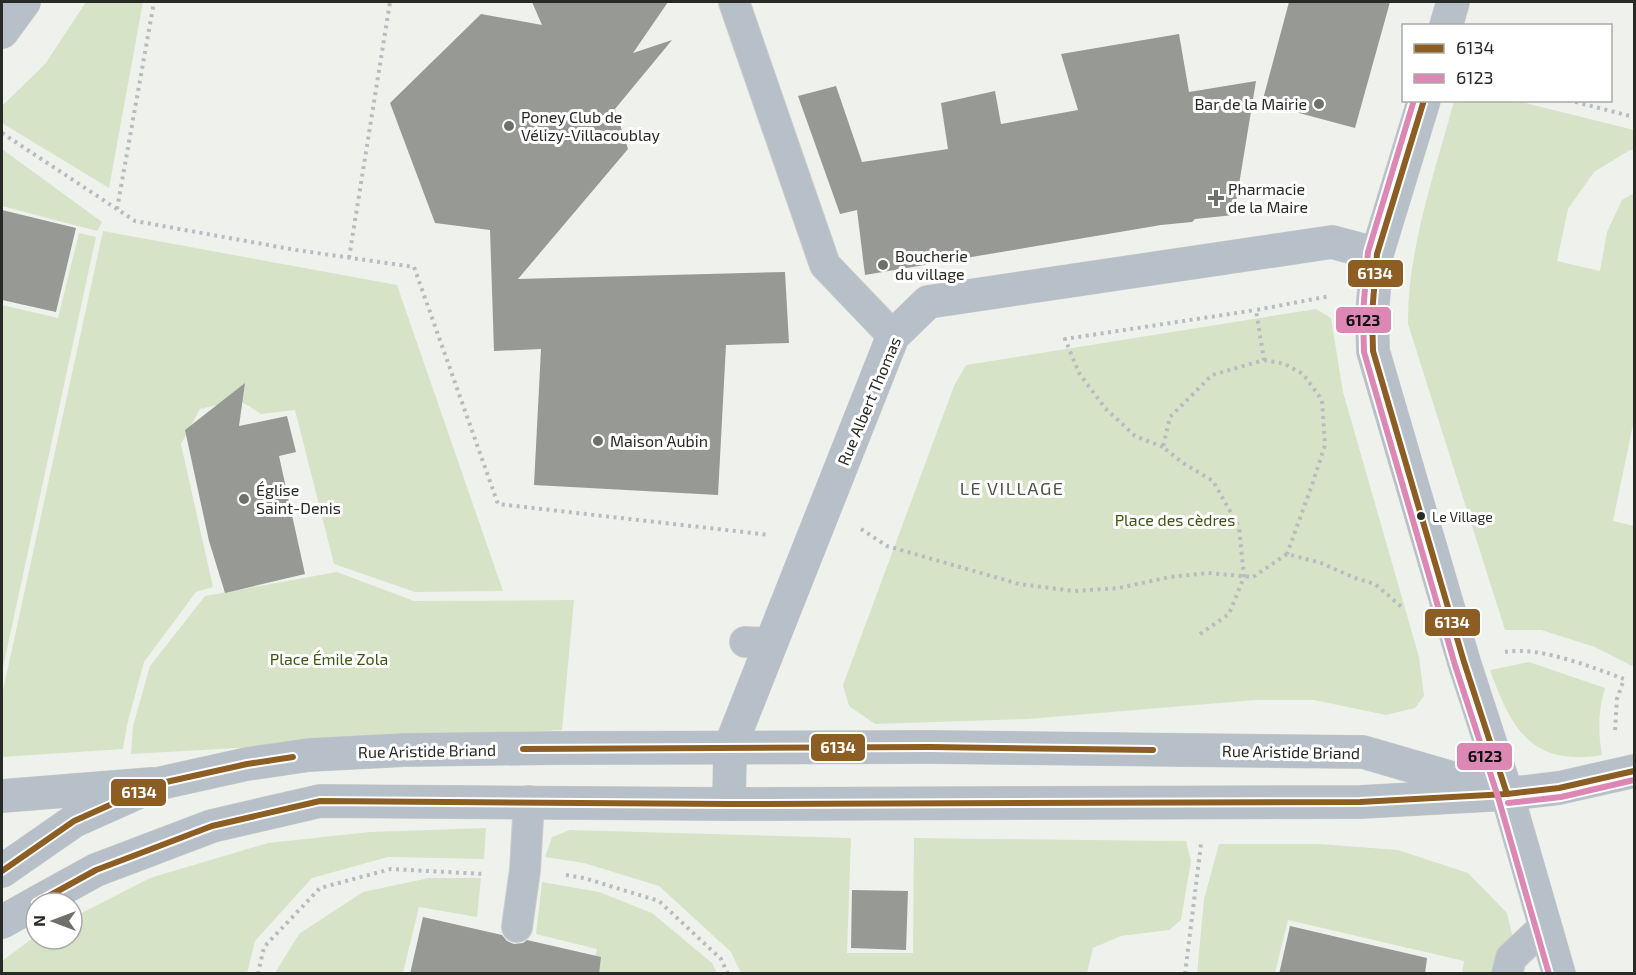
<svg xmlns="http://www.w3.org/2000/svg" width="1636" height="975" font-family="'Exo 2',sans-serif">
<rect width="100%" height="100%" fill="#eff2ec"/>
<path fill="#d7e3c7" d="M 86,2 L 143,2 L 109,188 L 2,123 L 2,106 L 45,64 Z
M 1454,101 L 1517,101 L 1634,130 L 1634,150 L 1630,150 L 1594,172 L 1568,209 L 1557,261 L 1600,271 L 1607,232 L 1622,200 L 1634,193 L 1634,420 L 1613,521 L 1634,526 L 1634,663 L 1632,666 L 1595,647 L 1541,630 L 1505,630 L 1408,324 C 1407,251 1435,172 1454,101 Z
M 2,149 L 102,222 L 97,231 L 2,206 Z
M 103,231 L 397,285 L 503,591 L 415,592 L 334,564 L 295,410 L 261,414 L 239,400 L 200,409 L 181,444 L 213,587 L 196,592 L 144,662 L 127,725 L 123,749 L 2,757 L 2,695 Z
M 79,233 L 96,237 L 2,672 L 2,305 L 58,318 Z
M 1316,309 L 1331,318 L 1343,392 L 1419,657 L 1424,696 L 1415,708 L 1386,715 L 1314,700 L 1256,700 L 1028,719 L 875,724 L 849,706 L 843,685 L 954,386 L 966,365 Z
M 337,572 L 414,601 L 574,600 L 562,730 L 131,754 L 133,726 L 150,666 L 205,596 Z
M 1529,662 L 1605,688 C 1598,711 1598,732 1602,755 C 1532,767 1511,729 1490,670 Z
M 486,828 L 484,859 L 388,857 L 312,878 L 255,941 L 247,973 L 2,973 L 2,961 L 33,938 L 36,936 L 36,939 L 72,939 L 72,918 L 150,878 L 268,843 L 370,832 Z
M 570,830 L 851,838 L 847,953 L 913,953 L 914,838 L 1186,841 L 1191,861 L 1181,920 L 1169,930 L 1121,936 L 1093,948 L 1087,973 L 741,973 L 731,952 L 659,886 L 584,863 L 545,857 L 552,837 Z
M 1219,844 L 1319,844 L 1398,850 L 1468,873 L 1507,913 L 1521,973 L 1462,973 L 1464,961 L 1288,920 L 1275,973 L 1197,974 L 1204,899 Z
M 429,878 L 481,878 L 477,917 L 419,907 L 403,973 L 275,973 L 299,934 L 363,892 Z
M 542,882 L 599,892 L 652,913 L 712,963 L 717,973 L 591,973 L 597,949 L 536,934 Z"/>
<path fill="#969994" d="M 532,2 L 668,2 L 633,53 L 672,40 L 615,109 L 628,149 L 518,279 L 785,272 L 789,343 L 726,345 L 718,495 L 534,485 L 541,349 L 494,351 L 490,230 L 435,223 L 390,103 L 481,14 L 542,25 Z
M 1289,2 L 1390,2 L 1355,128 L 1262,103 Z
M 1179,34 L 1189,92 L 1256,81 L 1234,215 L 1195,219 L 1192,222 L 1161,225 L 865,275 L 857,210 L 840,214 L 798,96 L 836,86 L 862,162 L 948,149 L 941,103 L 995,91 L 1001,124 L 1078,110 L 1061,54 Z
M 2,210 L 76,228 L 56,312 L 2,300 Z
M 245,383 L 239,426 L 287,416 L 296,452 L 279,456 L 305,574 L 225,593 L 209,541 L 185,430 Z
M 852,890 L 908,891 L 906,950 L 851,948 Z
M 423,917 L 502,935 L 507,941 L 514,944 L 523,943 L 527,940 L 601,957 L 599,974 L 410,974 Z
M 1290,926 L 1427,958 L 1425,974 L 1279,974 Z"/>
<g fill="none" stroke-linecap="round" stroke-linejoin="round">
<g stroke="#cbcdc9" stroke-width="32">
<path id="service" d="M 734,2 L 825,265 L 893,336
M 745,642 L 771,643
M 517,927 L 525,870 L 529,801
M 1507,974 L 1511,958 L 1545,926"/>
</g>
<g stroke="#cbcdc9" stroke-width="34">
<path id="minor" d="M 2,32 L 24,2
M 1507,794 L 1559,974
M 2,796 L 152,784
M 729,804 L 730,749 L 734,737 L 893,336 L 928,302 L 1332,242 L 1377,254"/>
</g>
<g stroke="#cbcdc9" stroke-width="34">
<path id="tertiary" d="M 1446,26 L 1453,2
M 1424,100 L 1377,254 L 1372,314 L 1373,351 L 1464,662 L 1507,794
M 2,871 L 74,821 L 157,784 L 247,764 L 309,755 L 405,750 L 557,748 L 930,747 L 1363,752 L 1483,787
M 36,903 L 96,870 L 212,826 L 320,801 L 729,804 L 1360,802 L 1507,794 L 1559,788 L 1634,771
M 2,922 L 36,903"/>
</g>
<path stroke="#b7bcc1" stroke-width="4" stroke-dasharray="3 4.5" stroke-linecap="butt" d="M 1568,100 L 1634,117
M 2,133 L 135,221 L 296,250 L 414,267 L 498,504 L 770,535
M 117,209 L 154,2
M 349,258 L 390,2
M 1264,360 L 1285,364 L 1303,374 L 1322,400 L 1325,445 L 1312,485 L 1287,554
M 1163,447 L 1135,436 L 1105,408 L 1079,373 L 1065,339 L 1256,310
M 861,529 L 887,546 L 1019,584 L 1074,591 L 1119,588 L 1170,577 L 1208,573 L 1253,577 L 1287,554 L 1321,563 L 1355,578 L 1375,584 L 1404,609
M 1200,634 L 1229,614 L 1244,577 L 1239,527 L 1213,481 L 1183,463 L 1163,447 L 1170,417 L 1212,375 L 1264,360 L 1256,310 L 1330,296
M 1505,652 C 1540,646 1591,667 1624,679 L 1617,699 L 1615,731
M 566,875 L 584,878 L 659,901 L 721,959 L 728,974
M 258,974 L 264,947 L 320,888 L 391,869 L 484,874
M 1185,974 L 1201,844"/>
<use href="#service" stroke="#b7bfc8" stroke-width="30"/>
<use href="#minor" stroke="#b7bfc8" stroke-width="33"/>
<use href="#tertiary" stroke="#b7bfc8" stroke-width="33"/>
<g stroke="#fff" stroke-width="10">
<path id="bus-1" d="M 1424,100 L 1377,254 L 1372,314 L 1373,351 L 1464,662 L 1507,794
M 523,749 L 930,747 L 1153,750
M 2,871 L 74,821 L 157,784 L 247,764 L 293,757
M 36,903 L 96,870 L 212,826 L 320,801 L 729,804 L 1360,802 L 1507,794 L 1559,788 L 1634,771"/>
</g>
<g stroke="#fff" stroke-width="10">
<path id="bus-2" d="M 1414,100 L 1368,252 L 1363,313 L 1364,352 L 1455,665 L 1498,797 L 1549,974
M 1508,803 L 1561,797 L 1634,780"/>
</g>
<use href="#bus-1" stroke="#8d5e24" stroke-width="6"/>
<use href="#bus-2" stroke="#dd88b4" stroke-width="6"/>
</g>
<g fill="#6e706b" stroke="#fff" stroke-width="2">
<circle cx="1319" cy="104" r="6"/>
<circle cx="509" cy="126" r="6"/>
<path d="M1213 189h6v6h6v6h-6v6h-6v-6h-6v-6h6z"/>
<circle cx="883" cy="265" r="6"/>
<circle cx="598" cy="441" r="6"/>
<circle cx="244" cy="499" r="6"/>
</g>
<circle fill="#282a25" stroke="#fff" stroke-width="2" cx="1421" cy="516" r="5"/>
<g text-anchor="middle" stroke-width="6" stroke-linejoin="round" paint-order="stroke">
<g font-size="14" fill="#282a25" stroke="#fff" text-anchor="start">
<text x="1432" y="522">Le Village</text>
</g>
<g font-size="16" fill="#282a25" stroke="#fff" text-anchor="start">
<text x="1307" y="110" text-anchor="end">Bar de la Mairie</text>
<text x="521" y="123">Poney Club de<tspan x="521" dy="18">Vélizy-Villacoublay</tspan></text>
<text x="1228" y="195">Pharmacie<tspan x="1228" dy="18">de la Maire</tspan></text>
<text x="895" y="262">Boucherie<tspan x="895" dy="18">du village</tspan></text>
<text x="610" y="447">Maison Aubin</text>
<text x="256" y="496">Église<tspan x="256" dy="18">Saint-Denis</tspan></text>
</g>
<g font-size="16" fill="#282a25" stroke="#fff">
<text transform="translate(869 401) rotate(-67)" y="6">Rue Albert Thomas</text>
<text transform="translate(427 751) rotate(-1)" y="6">Rue Aristide Briand</text>
<text transform="translate(1291 752) rotate(1)" y="6">Rue Aristide Briand</text>
</g>
<g font-size="16" fill="#405710" stroke="#fff">
<text x="1175" y="526">Place des cèdres</text>
<text x="329" y="665">Place Émile Zola</text>
</g>
<g font-size="18" letter-spacing="1.5" fill="#4e5247" stroke="#fff">
<text x="1012" y="495">LE VILLAGE</text>
</g>
</g>
<g stroke="#fff" stroke-width="2">
<rect x="1347" y="259" width="57" height="29" rx="6" fill="#8d5e24"/>
<rect x="1335" y="306" width="57" height="28" rx="6" fill="#dd88b4"/>
<rect x="1424" y="608" width="57" height="29" rx="6" fill="#8d5e24"/>
<rect x="810" y="733" width="56" height="29" rx="6" fill="#8d5e24"/>
<rect x="1456" y="742" width="57" height="29" rx="6" fill="#dd88b4"/>
<rect x="110" y="778" width="57" height="29" rx="6" fill="#8d5e24"/>
</g>
<g font-size="16" text-anchor="middle" font-weight="bold" fill="#fff">
<text x="1375" y="279">6134</text>
<text x="1452" y="628">6134</text>
<text x="838" y="753">6134</text>
<text x="139" y="798">6134</text>
</g>
<g font-size="16" text-anchor="middle" font-weight="bold" fill="#111">
<text x="1363" y="326">6123</text>
<text x="1485" y="762">6123</text>
</g>
<rect width="1636" height="975" fill="none" stroke="#282a25" stroke-width="6"/>
<rect x="1402" y="24" width="210" height="78" fill="#ffffff" stroke="#a9aaa8" stroke-width="1.5"/>
<rect x="1414" y="44" width="30" height="9" fill="#8d5e24" stroke="#a9aaa8" stroke-width="1.5"/>
<text x="1456" y="54" font-size="18" fill="#282a25">6134</text>
<rect x="1414" y="74" width="30" height="9" fill="#dd88b4" stroke="#a9aaa8" stroke-width="1.5"/>
<text x="1456" y="84" font-size="18" fill="#282a25">6123</text>
<g transform="translate(54 921) rotate(270)"><circle r="28" fill="#ffffff" stroke="#a9aaa8" stroke-width="1.5"/>
<path d="M0-4.5L10 22L0 15L-10 22Z" fill="#6e706b"/>
<text y="-9" font-size="16" font-weight="bold" text-anchor="middle" fill="#282a25">N</text>
</g>
</svg>
